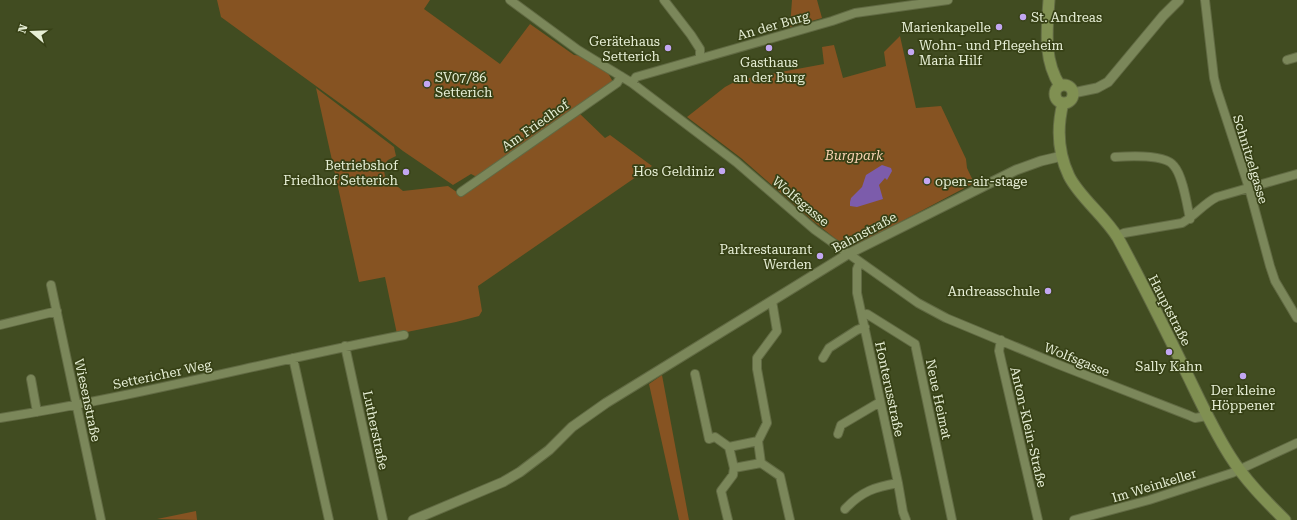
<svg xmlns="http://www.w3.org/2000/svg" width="1297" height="520" font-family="'Roboto Serif',serif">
<rect width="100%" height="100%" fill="#414c21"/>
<path fill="#865322" d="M 217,0 L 430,0 L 424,9 L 500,64 L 530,24 L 574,55 L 584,56 L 608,73 L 613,82 L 477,177 L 471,174 L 453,185 L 403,151 L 367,123 L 221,17 Z
M 792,0 L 817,0 L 822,18 L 790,27 Z
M 900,36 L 916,108 L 941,106 L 966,159 L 967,168 L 974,183 L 853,247 L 847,245 L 836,239 L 813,221 L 741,158 L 687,117 L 725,87 L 738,80 L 824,64 L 822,47 L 834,45 L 843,78 L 886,66 L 884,52 Z
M 316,88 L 394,147 L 396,156 L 388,160 L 383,166 L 385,176 L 403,191 L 448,186 L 461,195 L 579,113 L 605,138 L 610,135 L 652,166 L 478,286 L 482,311 L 479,316 L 456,322 L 397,334 L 385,277 L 359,282 Z
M 662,375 L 689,520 L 679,520 L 649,384 Z
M 196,511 L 197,520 L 156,519 L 157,519 Z"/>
<path fill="#7c5cab" d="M 882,165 L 891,168 L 892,171 L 887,180 L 885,178 L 879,185 L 883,199 L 857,207 L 850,206 L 850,202 L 851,198 L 862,187 L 866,175 Z"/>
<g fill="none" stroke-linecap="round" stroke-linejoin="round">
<g stroke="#616a43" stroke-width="10">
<path id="minor" d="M 510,0 L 578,50 L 632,83 L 736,162 L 815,230 L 918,303 L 946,318 L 1057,364 L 1188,415 L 1195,418 L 1207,416
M 664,0 L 691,35 L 700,49 L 700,58
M 1205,0 L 1214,78 L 1217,90 L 1249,188 L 1270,266 L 1275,281 L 1297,318
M 1287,60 L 1297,57
M 632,83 L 636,77 L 832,21 L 855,13 L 948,0
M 1115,157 C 1128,156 1166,154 1174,166 C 1183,176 1187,205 1190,219
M 461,192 L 617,83 L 621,76
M 1117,236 L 1124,233 L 1182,223 C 1195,216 1204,203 1217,197 L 1297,174
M 860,262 L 857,269 L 857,293 L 898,483 L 903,512 L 906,520
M 51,285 L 101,520
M 772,301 L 777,331 L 757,358 L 757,369 L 767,423 L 758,441 L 761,463 L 780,476 L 790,520
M 862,315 L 867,314 L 915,344 L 952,520
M 0,325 L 57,311
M 1001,340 L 999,351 L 1038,520
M 345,346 L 383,520
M 293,358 L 329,520
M 823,358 L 829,348 L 857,330 L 865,327
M 695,374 L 709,439 L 715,437 L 729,447 L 734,468 L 733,475 L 721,491 L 728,520
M 31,379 L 37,412
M 0,418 C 136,397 269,361 404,335
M 838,434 L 841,425 L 880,402
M 729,447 L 758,441
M 734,468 L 761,463
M 845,509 C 862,491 875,487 898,483
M 1074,520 L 1149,500 L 1232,473 L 1297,443"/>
</g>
<g stroke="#616a43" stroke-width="11">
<path id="tertiary" d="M 1073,93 L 1097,88 L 1108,82 L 1163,16 L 1179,0
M 413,520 L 503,482 L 520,472 L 549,450 L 572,427 L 606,403 L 848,254 L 1016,170 L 1041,161 L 1062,156"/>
</g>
<g stroke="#616a43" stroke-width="13">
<path id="secondary" d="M 1049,0 C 1047,30 1043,59 1060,86
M1055 94a9 9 0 1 1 18 0a9 9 0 1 1-18 0Z
M 1063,103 C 1057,127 1058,153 1069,176 C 1080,198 1105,216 1118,238 C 1143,284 1166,331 1189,378 C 1202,405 1214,431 1230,456 C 1245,480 1265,500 1285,520"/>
</g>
<use href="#minor" stroke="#7b875a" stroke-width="8"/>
<use href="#tertiary" stroke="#7b875a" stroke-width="9"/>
<use href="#secondary" stroke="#809052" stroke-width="11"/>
</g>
<g fill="#c3a7f2" stroke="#374116" stroke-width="1.5">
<circle cx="1023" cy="17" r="4"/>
<circle cx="999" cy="27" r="4"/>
<circle cx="668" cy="48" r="4"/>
<circle cx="769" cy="48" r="4"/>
<circle cx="911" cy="52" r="4"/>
<circle cx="427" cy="84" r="4"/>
<circle cx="722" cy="171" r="4"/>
<circle cx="406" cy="172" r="4"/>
<circle cx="927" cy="181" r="4"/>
<circle cx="820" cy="256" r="4"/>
<circle cx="1048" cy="291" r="4"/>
<circle cx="1169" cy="352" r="4"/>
<circle cx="1243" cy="376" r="4"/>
</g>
<g text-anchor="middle" stroke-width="3.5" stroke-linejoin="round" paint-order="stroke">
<g font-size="13" fill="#e6eed5" stroke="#374116" text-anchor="end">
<text x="1031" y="22" text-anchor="start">St. Andreas</text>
<text x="991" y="32">Marienkapelle</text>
<text x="660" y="46">Gerätehaus<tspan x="660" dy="15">Setterich</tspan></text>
<text x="919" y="50" text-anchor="start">Wohn- und Pflegeheim<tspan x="919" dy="15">Maria Hilf</tspan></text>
<text x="769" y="67" text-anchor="middle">Gasthaus<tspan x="769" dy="15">an der Burg</tspan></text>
<text x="435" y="82" text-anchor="start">SV07/86<tspan x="435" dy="15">Setterich</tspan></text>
<text x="398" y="170">Betriebshof<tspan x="398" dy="15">Friedhof Setterich</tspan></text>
<text x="714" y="176">Hos Geldiniz</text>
<text x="935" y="186" text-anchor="start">open-air-stage</text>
<text x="812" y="254">Parkrestaurant<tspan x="812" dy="15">Werden</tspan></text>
<text x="1040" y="296">Andreasschule</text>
<text x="1169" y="371" text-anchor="middle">Sally Kahn</text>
<text x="1243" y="395" text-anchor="middle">Der kleine<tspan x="1243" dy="15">Höppener</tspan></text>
</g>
<g font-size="13" fill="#e6eed5" stroke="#374116">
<text transform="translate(773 25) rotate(-16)" y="5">An der Burg</text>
<text transform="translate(535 125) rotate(-35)" y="5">Am Friedhof</text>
<text transform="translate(1251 159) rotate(73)" y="5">Schnitzelgasse</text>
<text transform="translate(801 201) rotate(40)" y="5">Wolfsgasse</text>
<text transform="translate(864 232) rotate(-28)" y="5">Bahnstraße</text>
<text transform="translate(1170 310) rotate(63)" y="5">Hauptstraße</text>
<text transform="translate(1077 359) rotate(22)" y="5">Wolfsgasse</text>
<text transform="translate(162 374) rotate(-12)" y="5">Settericher Weg</text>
<text transform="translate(890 389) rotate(78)" y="5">Honterusstraße</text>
<text transform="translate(939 399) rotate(78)" y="5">Neue Heimat</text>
<text transform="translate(88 400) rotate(78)" y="5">Wiesenstraße</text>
<text transform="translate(1029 427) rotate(77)" y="5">Anton-Klein-Straße</text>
<text transform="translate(376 430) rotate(78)" y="5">Lutherstraße</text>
<text transform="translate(1154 485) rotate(-17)" y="5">Im Weinkeller</text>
</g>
<g font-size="13" font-style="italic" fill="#fbd4b4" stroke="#374116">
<text x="854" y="160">Burgpark</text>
</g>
</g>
<g transform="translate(32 32) rotate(289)" stroke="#374116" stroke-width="3" paint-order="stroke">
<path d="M0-3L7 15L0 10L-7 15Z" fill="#e6eed5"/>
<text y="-6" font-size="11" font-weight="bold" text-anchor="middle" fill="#e6eed5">N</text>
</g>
</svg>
